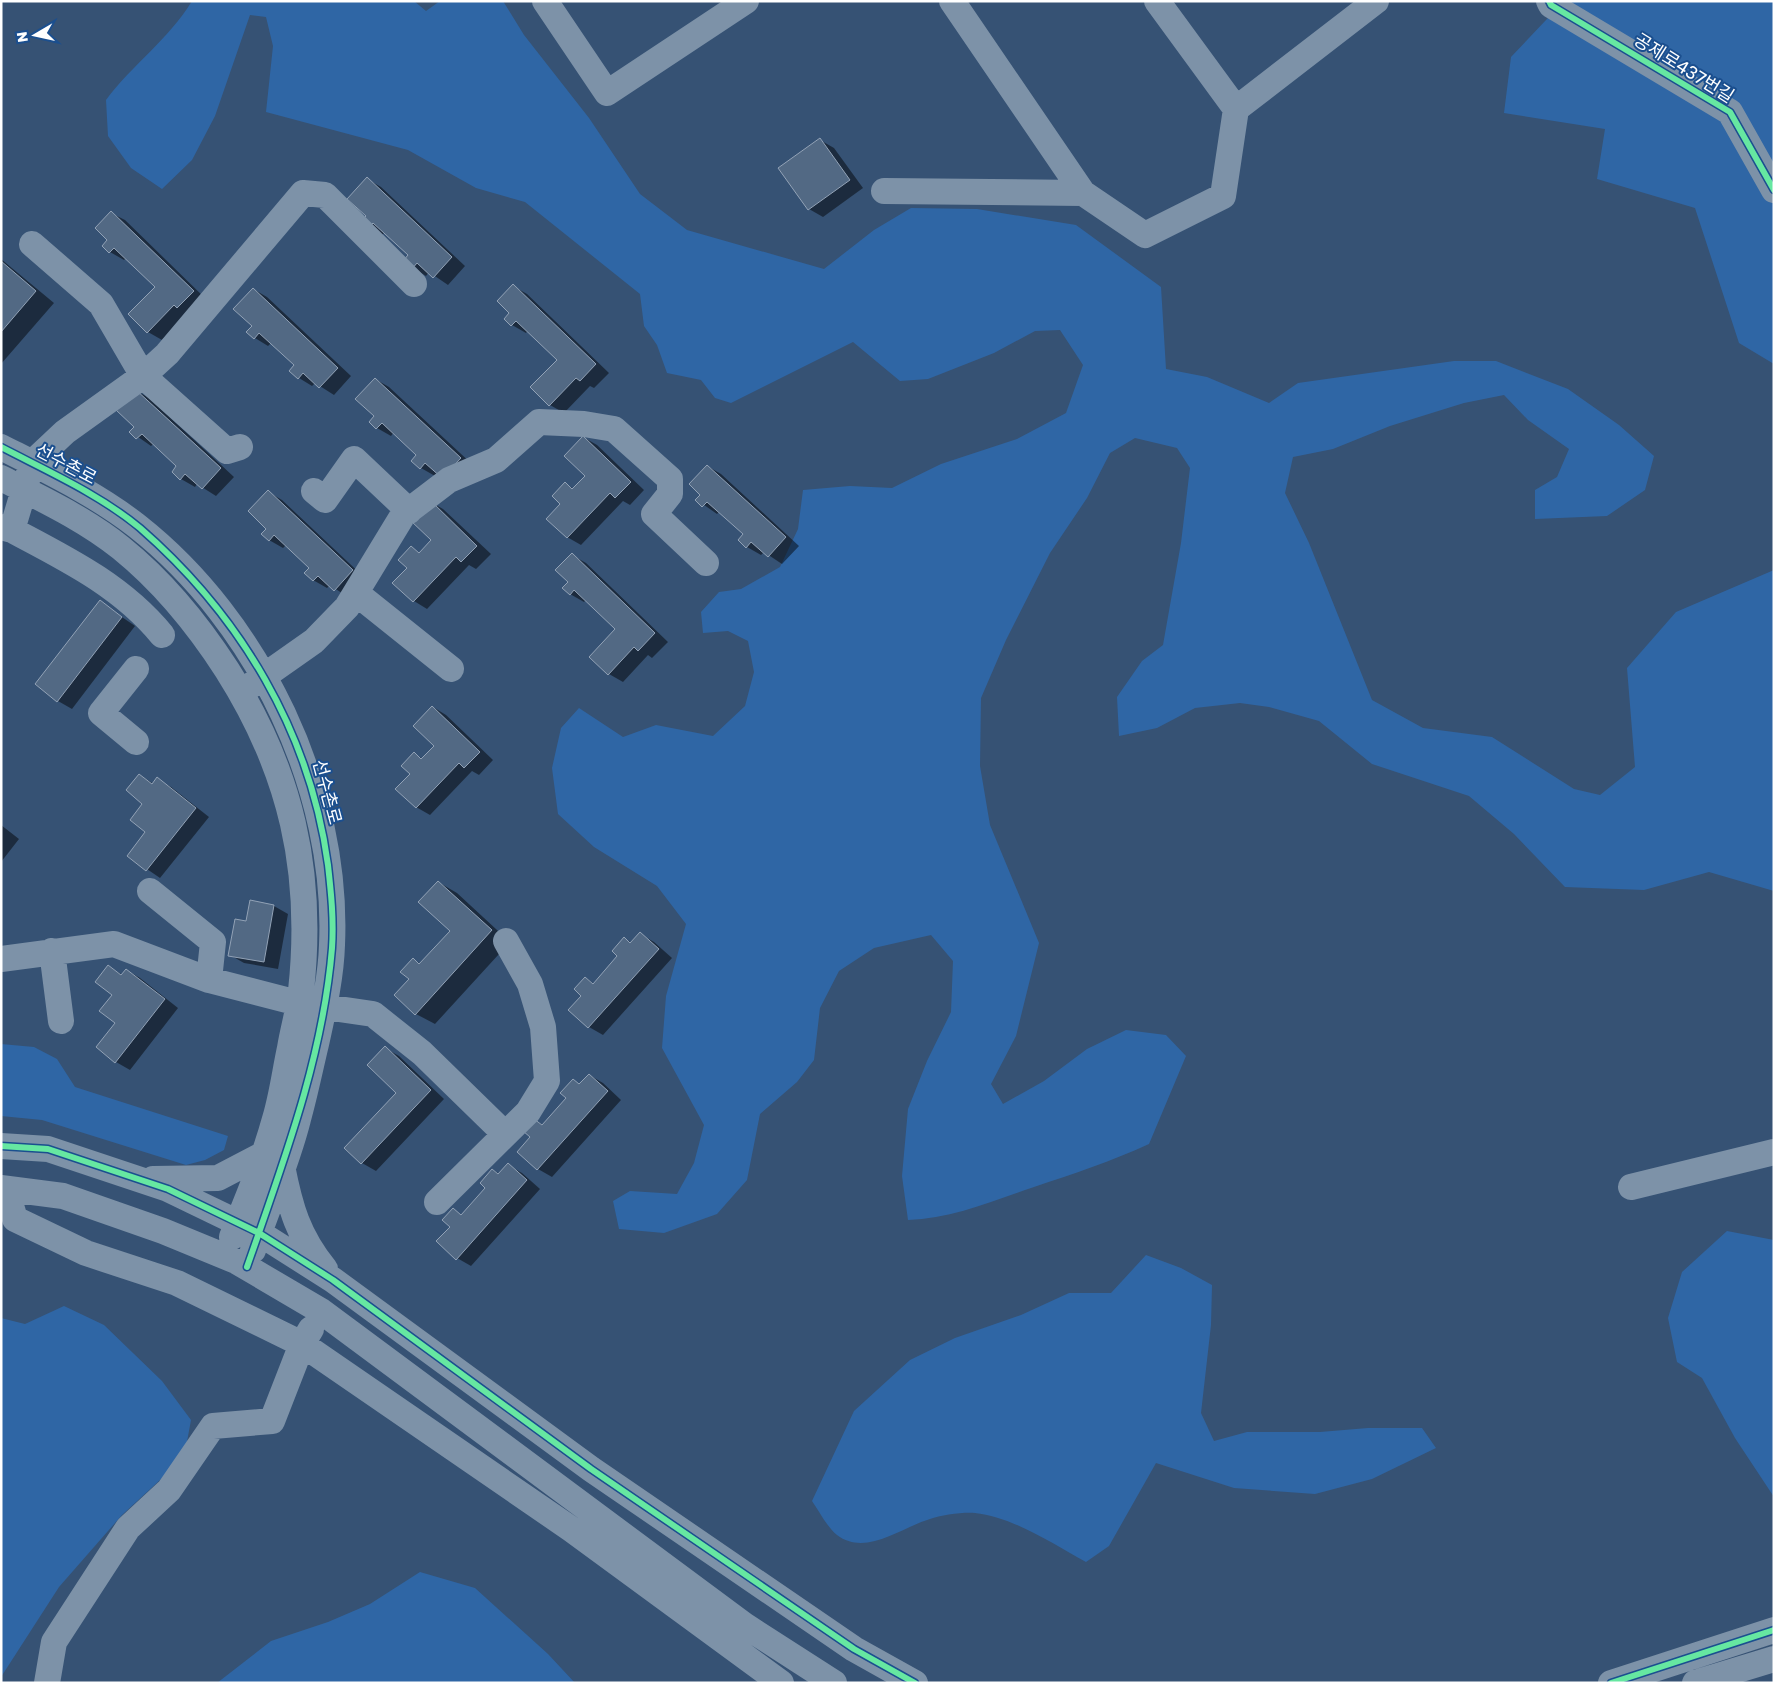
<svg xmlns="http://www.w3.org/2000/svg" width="1775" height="1684" font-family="'Golos Text','Noto Sans KR',sans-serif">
<rect width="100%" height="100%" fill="#365274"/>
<path fill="#2f66a5" d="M 192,1 L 414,1 L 426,11 L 440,1 L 503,1 L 524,35 L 589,118 L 640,194 L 687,230 L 824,269 L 874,230 L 911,208 L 977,209 L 1076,225 L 1161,287 L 1166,369 L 1207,377 L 1269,403 L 1298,383 L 1454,361 L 1496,361 L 1568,389 L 1619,425 L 1654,456 L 1645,490 L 1607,516 L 1535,519 L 1535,490 L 1557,477 L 1569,449 L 1528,420 L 1504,395 L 1464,403 L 1390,426 L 1333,449 L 1293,457 L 1285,493 L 1309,543 L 1372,700 L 1423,728 L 1492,737 L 1574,789 L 1600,795 L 1635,767 L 1627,668 L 1676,612 L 1774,570 L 1774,891 L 1709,872 L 1644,890 L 1565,887 L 1514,834 L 1469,796 L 1372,764 L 1319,721 L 1269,707 L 1240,703 L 1195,708 L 1157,728 L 1119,736 L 1117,697 L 1142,661 L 1163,645 L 1181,543 L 1190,468 L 1177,448 L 1135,438 L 1110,453 L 1087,498 L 1050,553 L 1006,640 L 981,698 L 980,766 L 990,825 L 1039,943 L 1016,1036 L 991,1084 L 1003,1104 L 1044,1081 L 1087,1049 L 1126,1030 L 1166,1035 L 1186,1056 L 1149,1144 C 1112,1161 1073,1174 1034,1187 C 993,1201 951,1219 908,1220 L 902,1176 L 908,1109 L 927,1061 L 951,1012 L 953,961 L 931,935 L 874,948 L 839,971 L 820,1008 L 814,1060 L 797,1082 L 760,1114 L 747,1180 L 717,1214 L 664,1233 L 619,1229 L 613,1201 L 630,1191 L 677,1194 L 694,1163 L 704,1125 L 662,1048 L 666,996 L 686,924 L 657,886 L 594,847 L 558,814 L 552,768 L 561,728 L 579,708 L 623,737 L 656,725 L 713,736 L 745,706 L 754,672 L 748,641 L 728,631 L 703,633 L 701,612 L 719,592 L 741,589 L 780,567 L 798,529 L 803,490 L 850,486 L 892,488 L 941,464 L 1017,439 L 1066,413 L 1083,365 L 1060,330 L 1035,331 L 994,353 L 928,379 L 900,381 L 853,342 L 731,403 L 715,398 L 701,380 L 667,373 L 657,345 L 644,326 L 640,294 L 525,202 L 476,188 L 408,150 L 266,112 L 273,46 L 266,17 L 250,15 L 215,116 L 192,160 L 162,189 L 131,168 L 108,136 L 106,100 C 132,65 169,39 192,1 Z
M 1564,1 L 1774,1 L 1774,364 L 1739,343 L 1695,208 L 1597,179 L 1605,129 L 1504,113 L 1511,57 Z
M 1,1044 L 34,1047 L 57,1059 L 75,1087 L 228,1136 L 224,1150 L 205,1160 L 186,1165 L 42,1120 L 1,1116 Z
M 1727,1231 L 1774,1240 L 1774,1497 L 1735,1438 L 1702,1378 L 1677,1362 L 1668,1318 L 1682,1272 Z
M 1146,1255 L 1181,1268 L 1212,1285 L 1211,1325 L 1201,1413 L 1214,1441 L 1247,1432 L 1320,1432 L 1368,1428 L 1422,1428 L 1436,1448 L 1372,1479 L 1315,1494 L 1234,1488 L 1156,1463 L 1109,1546 L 1086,1562 C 1053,1544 1013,1517 975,1513 C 963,1512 941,1515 930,1519 C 902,1527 866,1557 837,1535 C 827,1527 819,1511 812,1501 L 854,1411 L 910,1360 L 955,1338 L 1021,1315 L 1069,1293 L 1111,1293 Z
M 64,1306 L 104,1325 L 162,1381 L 191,1420 L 184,1458 L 122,1515 L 59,1587 L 1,1677 L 1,1318 L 25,1324 Z
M 420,1572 L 475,1588 L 548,1654 L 575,1683 L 217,1683 L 271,1641 L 328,1622 L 370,1604 Z"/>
<path fill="#0007" d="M 820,140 L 834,148 L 863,188 L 823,217 L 809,209 Z
M 367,179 L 381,187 L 465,266 L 448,285 L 429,272 L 426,276 L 413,268 L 410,255 L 385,232 L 382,235 L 369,227 Z
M 111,213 L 125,220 L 207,300 L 187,313 L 162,340 L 148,332 L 156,287 L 126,258 L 124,260 L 110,252 Z
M 1,259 L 54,303 L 1,364 Z
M 513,286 L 527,294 L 609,373 L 594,388 L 590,386 L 564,413 L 550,405 L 558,360 L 528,330 L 526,333 L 512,325 Z
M 253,289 L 267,297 L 351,376 L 334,395 L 315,383 L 312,386 L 299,378 L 296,365 L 271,343 L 268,346 L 255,338 Z
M 375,379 L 389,387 L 474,466 L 435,476 L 421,468 L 418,455 L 394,432 L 391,436 L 377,428 Z
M 135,390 L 149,398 L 234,477 L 216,496 L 197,484 L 195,487 L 181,479 L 178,466 L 154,443 L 151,446 L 131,432 L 136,427 Z
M 583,437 L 597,445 L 644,490 L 630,505 L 623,501 L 581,545 L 567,537 L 562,504 L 565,484 L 574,489 L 586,476 Z
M 707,466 L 721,474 L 799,546 L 782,564 L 764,552 L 761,555 L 747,547 L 744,534 L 720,511 L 717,514 L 697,500 L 702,495 Z
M 268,492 L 282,500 L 366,579 L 349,598 L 330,585 L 327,588 L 313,580 L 311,568 L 286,545 L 283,548 L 269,540 Z
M 429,501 L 443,509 L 491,554 L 476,569 L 469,565 L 427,609 L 414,601 L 409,568 L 411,548 L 420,553 L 433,540 Z
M 572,555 L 586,563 L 668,642 L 652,658 L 648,655 L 623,682 L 609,674 L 617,629 L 586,600 L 584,602 L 570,594 Z
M 100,602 L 135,626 L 72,709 L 58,701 Z
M 433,707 L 446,715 L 493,760 L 479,775 L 472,771 L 430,815 L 416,807 L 411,774 L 414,754 L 423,759 L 435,746 Z
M 139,775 L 154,784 L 157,779 L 171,787 L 209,817 L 160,878 L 128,856 L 147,832 Z
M 1,825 L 19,839 L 1,862 Z
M 438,882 L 457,893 L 510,942 L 435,1024 L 416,1014 L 410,979 L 413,960 L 421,964 L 451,931 Z
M 251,902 L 274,906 L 288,914 L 278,969 L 244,963 L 230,955 L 248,923 Z
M 640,934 L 654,942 L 672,958 L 603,1035 L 589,1027 L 570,1010 L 583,996 L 586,978 L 594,984 L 619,956 L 625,939 L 632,943 Z
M 108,967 L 123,975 L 126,970 L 140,978 L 178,1008 L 130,1070 L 116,1062 L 116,1023 Z
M 385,1048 L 399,1056 L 444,1099 L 376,1171 L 362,1163 L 346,1148 L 398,1092 Z
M 589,1075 L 603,1083 L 621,1100 L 552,1177 L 538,1169 L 532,1137 L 534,1120 L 543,1125 L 568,1098 L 573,1081 L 581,1085 Z
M 508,1165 L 522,1173 L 540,1189 L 471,1266 L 457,1258 L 451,1227 L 453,1210 L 462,1215 L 487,1188 L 492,1170 L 500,1174 Z"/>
<path fill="#526984" stroke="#92a2b6" d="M 820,138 L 850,180 L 808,210 L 778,168 Z
M 367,177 L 452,257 L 433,278 L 417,263 L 412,269 L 403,261 L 408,255 L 373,223 L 368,228 L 361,221 L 366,216 L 347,199 Z
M 111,211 L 194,291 L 177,308 L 174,305 L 147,333 L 128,314 L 155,287 L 114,248 L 109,253 L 102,246 L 107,240 L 95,228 Z
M 1,261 L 36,291 L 1,332 Z
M 513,284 L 596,364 L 580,381 L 576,378 L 549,406 L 530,387 L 557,360 L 516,321 L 511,326 L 504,319 L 509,313 L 497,301 Z
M 253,288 L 338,368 L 319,388 L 303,373 L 298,379 L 289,371 L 294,365 L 259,333 L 254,339 L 246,332 L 252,326 L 233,309 Z
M 375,378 L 461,458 L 442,478 L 425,463 L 420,469 L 411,461 L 416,455 L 382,423 L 376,429 L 369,422 L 374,416 L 355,399 Z
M 135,389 L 221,468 L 202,489 L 185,474 L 180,480 L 172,472 L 176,466 L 142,434 L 136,439 L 129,432 L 134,427 L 116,410 Z
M 583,436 L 631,482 L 615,498 L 610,493 L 567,538 L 546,519 L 560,504 L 552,496 L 565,482 L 572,489 L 585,476 L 564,456 Z
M 707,465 L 786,537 L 768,557 L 751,542 L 746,548 L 738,540 L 743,534 L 707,502 L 702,507 L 695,500 L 700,495 L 689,484 Z
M 268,490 L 353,570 L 334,591 L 318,576 L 313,581 L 304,573 L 309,568 L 274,535 L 269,541 L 261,534 L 266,529 L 248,511 Z
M 429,499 L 477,546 L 461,562 L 456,557 L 413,602 L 392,583 L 407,568 L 398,560 L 411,546 L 419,553 L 431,540 L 410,520 Z
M 572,553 L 655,633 L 638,651 L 634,647 L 608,675 L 589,657 L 615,629 L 574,590 L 570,595 L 562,588 L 568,582 L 555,570 Z
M 100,600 L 122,617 L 57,702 L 35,684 Z
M 432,706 L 480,752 L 464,768 L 459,763 L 416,808 L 395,789 L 410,774 L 401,766 L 414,752 L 421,759 L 434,746 L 413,726 Z
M 139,774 L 152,784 L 157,777 L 196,808 L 146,871 L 127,856 L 145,832 L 130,820 L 142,804 L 126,790 Z
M 438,881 L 492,930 L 415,1015 L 394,995 L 409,979 L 400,972 L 413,958 L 419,964 L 450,931 L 418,902 Z
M 250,900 L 274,905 L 264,962 L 228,956 L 235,919 L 246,921 Z
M 640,932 L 659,949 L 588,1028 L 568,1010 L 581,996 L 574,989 L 585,977 L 593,984 L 617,956 L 612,951 L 624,937 L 630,943 Z
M 108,965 L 121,975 L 126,969 L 165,999 L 115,1063 L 96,1047 L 115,1023 L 99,1011 L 112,995 L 95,982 Z
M 385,1046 L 431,1090 L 361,1164 L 344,1148 L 396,1093 L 367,1065 Z
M 589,1074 L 608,1091 L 537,1170 L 517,1152 L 530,1137 L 523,1131 L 534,1119 L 542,1125 L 566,1098 L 560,1093 L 573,1079 L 579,1084 Z
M 508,1163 L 527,1180 L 456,1260 L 436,1241 L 450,1227 L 442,1220 L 453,1208 L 461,1215 L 485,1188 L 480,1183 L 492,1169 L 498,1174 Z"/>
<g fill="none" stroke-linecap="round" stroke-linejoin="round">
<path stroke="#7d92a8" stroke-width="26" d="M 545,1 L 607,93 L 746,1
M 952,1 L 1083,193
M 1157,1 L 1236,109
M 1549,1 L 1551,5 L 1730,112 L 1774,190
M 884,191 L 1083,193 L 1145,235 L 1223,196 L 1236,109 L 1376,1
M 32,244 L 101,304 L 143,376 L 227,451 L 240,447
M 1,447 C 48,471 96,494 137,526 C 259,622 339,790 332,945 C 331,978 323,1012 316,1044 C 310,1069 305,1094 298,1119 C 287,1163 268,1206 253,1250
M 1,478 C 42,499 85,519 121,548 C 163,582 198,625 227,670 C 291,771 314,871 301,991 C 299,1010 293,1029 290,1048 C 285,1071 282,1096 275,1119 C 264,1159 248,1198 232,1237
M 314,491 L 325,500 L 354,459 L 409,511
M 1,527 L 12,530 C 67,559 122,586 162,635
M 12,530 L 32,463 L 65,432 L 143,376 L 167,354 L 303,193 L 325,195 L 414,284
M 356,593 L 451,669
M 250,686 L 314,641 L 347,607 L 403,515 L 449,480 L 496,460 L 539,422 L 584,424 L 614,429 L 670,479 L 670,494 L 654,514 L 706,563
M 136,742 L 101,713 L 136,669
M 150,891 L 213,942 L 209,980
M 52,951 L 61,1021
M 1,959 L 114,944 L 209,980 L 298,1003 L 373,1014 L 422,1053 L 505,1134
M 1,1146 L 48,1149 L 168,1189 L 259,1233 L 333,1280 L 591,1469 L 854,1649 L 915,1683
M 282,1166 C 290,1207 298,1236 325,1269
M 153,1179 L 218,1178 L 264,1154
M 1631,1187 L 1774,1152
M 1,1188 L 63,1196 L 163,1231 L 236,1261 L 321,1311 L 744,1625 L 834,1683
M 6,1189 L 15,1219 L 86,1253 L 177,1283 L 302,1344 L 272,1421 L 213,1426 L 169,1490 L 128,1528 L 54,1642 L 47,1683
M 437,1202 L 528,1112 L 547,1081 L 543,1027 L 530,984 L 506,941
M 311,1329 L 302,1344 L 571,1529 L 781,1683
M 1611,1683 L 1774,1630
M 1695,1683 L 1774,1659"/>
<g stroke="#1b4f8f" stroke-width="9">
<path id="cycleway" d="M 1549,1 L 1551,5 L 1730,112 L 1774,190
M 1,447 C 49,472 99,494 140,528 C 241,616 310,732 328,865 C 331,892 334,920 332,948 C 323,1058 283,1163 247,1267
M 1,1146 L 48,1149 L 168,1189 L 259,1233 L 333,1280 L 591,1469 L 854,1649 L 915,1683
M 1611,1683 L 1774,1630"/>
</g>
<use href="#cycleway" stroke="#66e7a1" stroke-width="6"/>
</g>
<g text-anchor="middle" stroke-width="4" stroke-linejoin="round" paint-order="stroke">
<g font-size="18" fill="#fff" stroke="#1b4f8f">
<text transform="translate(1684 68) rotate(32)" y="6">공제로437번길</text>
<text transform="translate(66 464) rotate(28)" y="6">선수촌로</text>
<text transform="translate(327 792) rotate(75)" y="6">선수촌로</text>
</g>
</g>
<rect width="1775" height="1684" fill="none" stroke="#ffffff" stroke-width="5"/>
<g transform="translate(35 35) rotate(261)" stroke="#1b4f8f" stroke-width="4" paint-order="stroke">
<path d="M0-4L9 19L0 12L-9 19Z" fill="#ffffff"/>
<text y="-8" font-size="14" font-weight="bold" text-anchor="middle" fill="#ffffff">N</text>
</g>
</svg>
